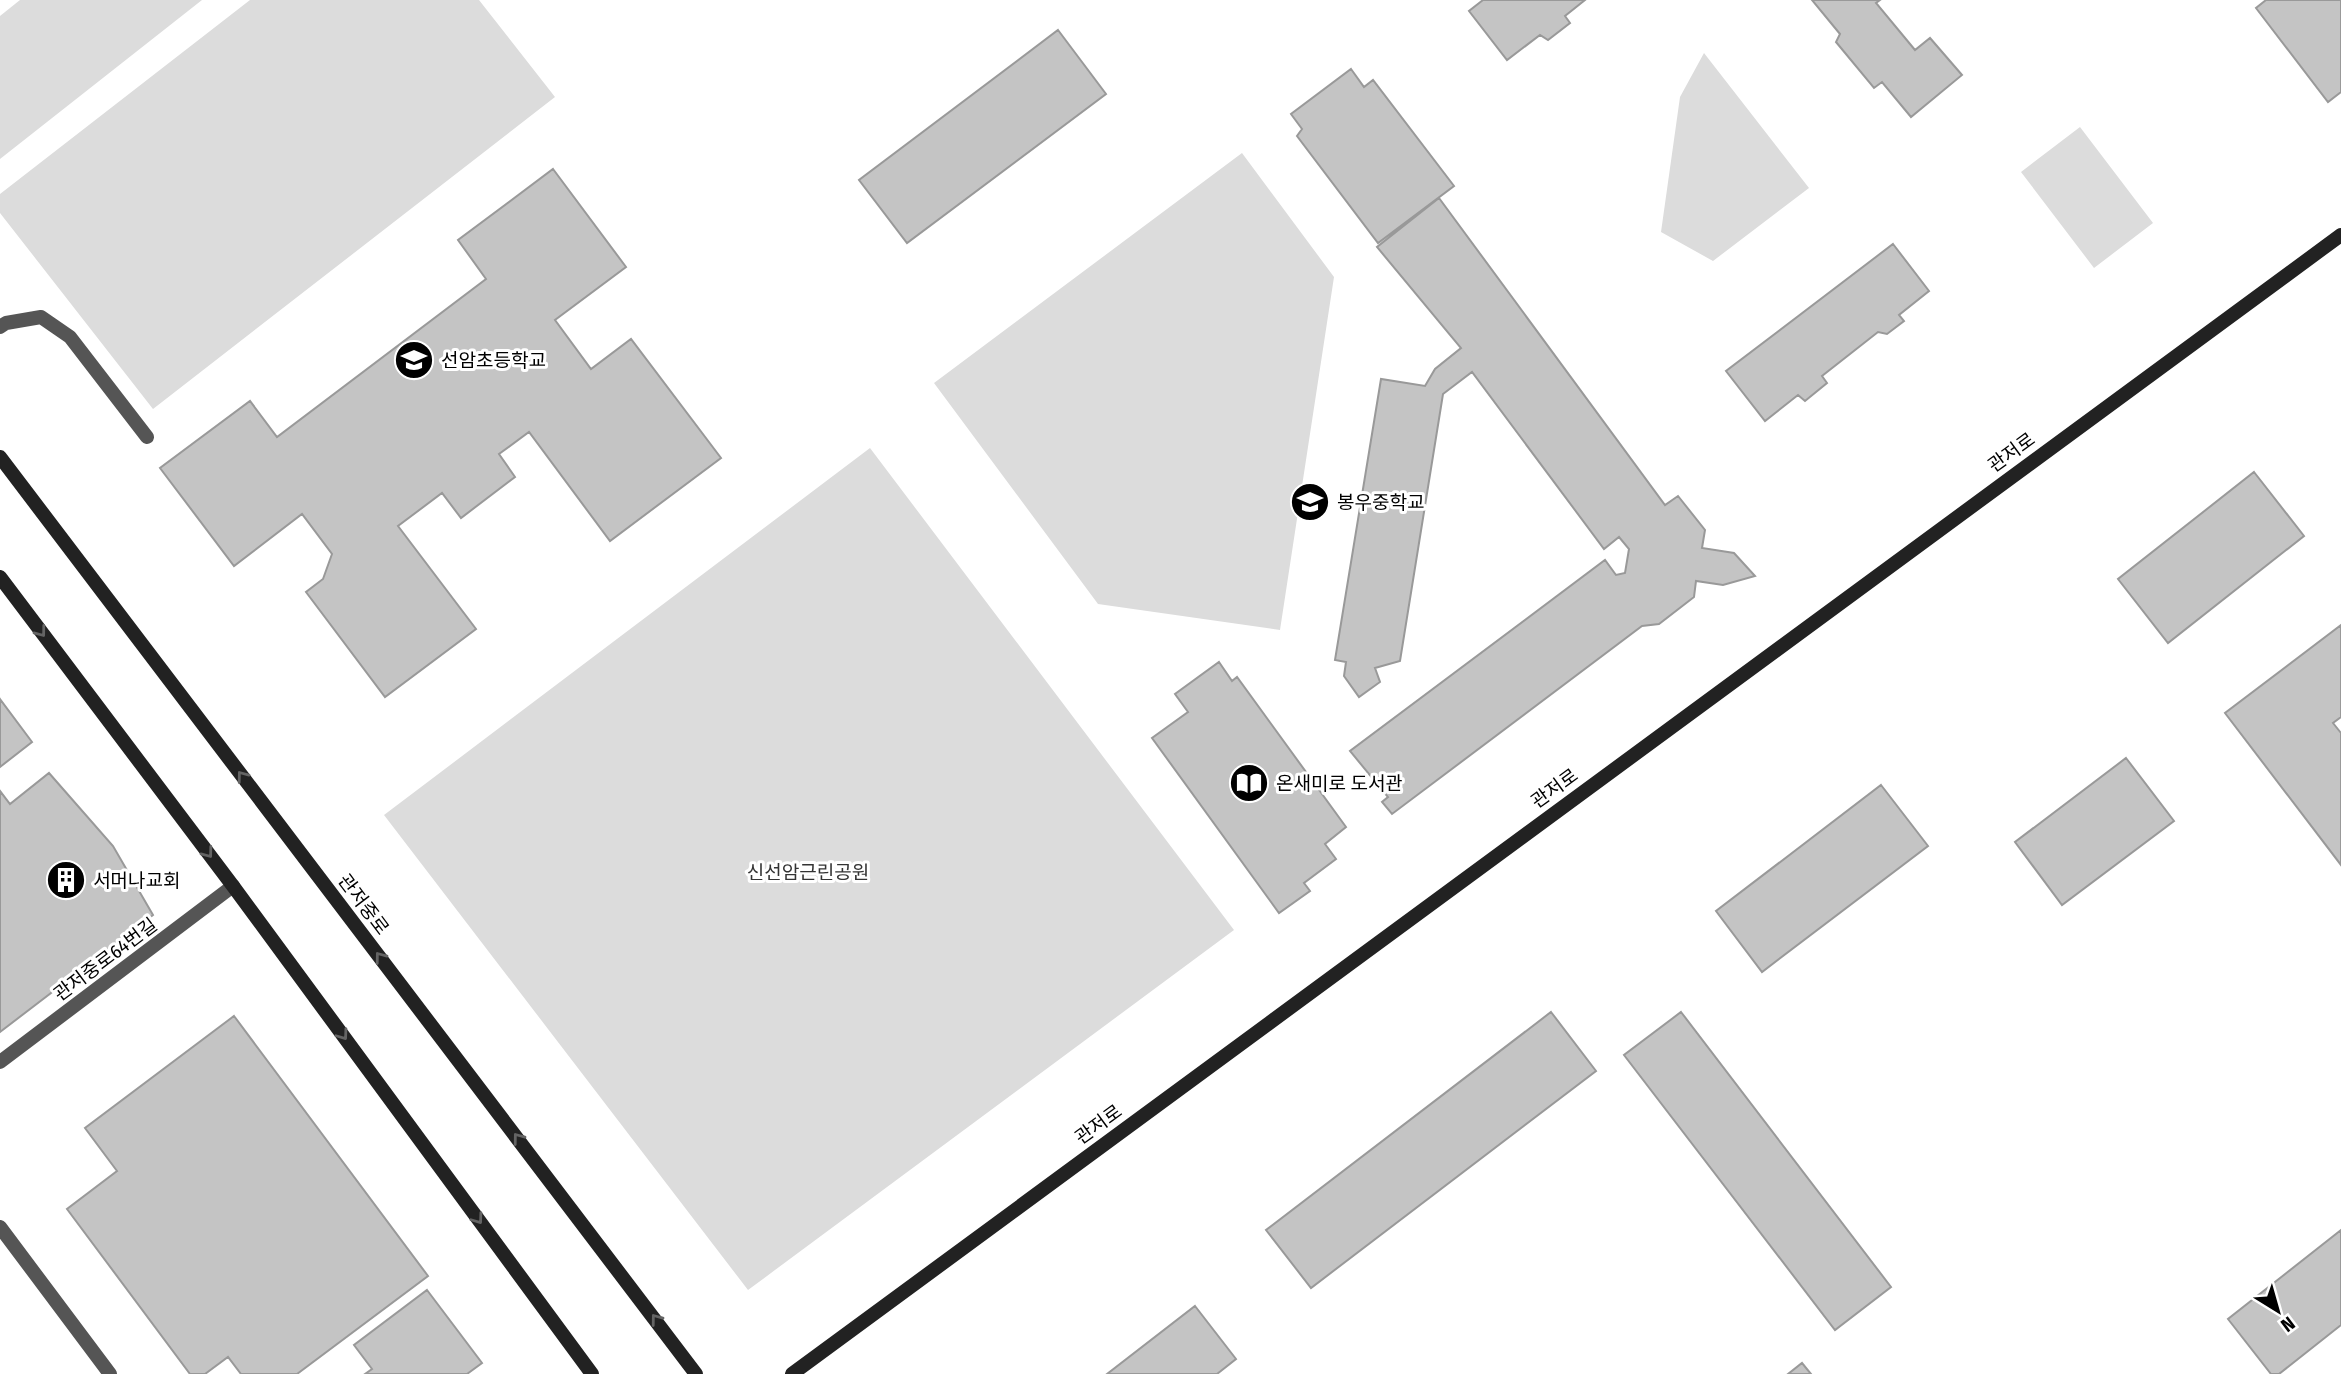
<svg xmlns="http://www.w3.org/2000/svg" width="2341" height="1374" font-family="'Fira Sans Condensed','Noto Sans KR',sans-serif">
<rect width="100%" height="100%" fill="#fff"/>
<path fill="#dcdcdc" d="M 20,0 L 202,0 L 0,159 L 0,16 Z
M 250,0 L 479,0 L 555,97 L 153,409 L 0,213 L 0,194 Z
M 1704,53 L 1809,188 L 1713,261 L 1661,232 L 1680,97 Z
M 2080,127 L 2153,223 L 2094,268 L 2021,172 Z
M 1242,153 L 1334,277 L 1280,630 L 1098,604 L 934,383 Z
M 870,448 L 1234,930 L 748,1290 L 384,815 Z"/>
<path fill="#c4c4c4" stroke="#999" stroke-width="2" d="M 1483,0 L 1585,0 L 1565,16 L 1570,23 L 1548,40 L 1540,35 L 1507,60 L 1469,11 Z
M 1812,0 L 1880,0 L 1876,3 L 1915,50 L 1930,38 L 1962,75 L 1911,117 L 1882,82 L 1874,88 L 1836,42 L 1840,34 Z
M 2266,0 L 2341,0 L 2341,92 L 2328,102 L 2256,8 Z
M 1058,30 L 1106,94 L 907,243 L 859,180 Z
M 1351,69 L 1364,87 L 1373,80 L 1454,186 L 1378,243 L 1297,136 L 1302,129 L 1291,114 Z
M 553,169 L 626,267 L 555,320 L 591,369 L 631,339 L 721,458 L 610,541 L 529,432 L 499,454 L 515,477 L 461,518 L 442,493 L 398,526 L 476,629 L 385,697 L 306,592 L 323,579 L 332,554 L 302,514 L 234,566 L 160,468 L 250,401 L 277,437 L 486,279 L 458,240 Z
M 1439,198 L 1665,505 L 1678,496 L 1705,530 L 1702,548 L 1734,553 L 1755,576 L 1723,585 L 1696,581 L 1694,597 L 1659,624 L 1642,626 L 1392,814 L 1382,802 L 1388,797 L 1350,751 L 1605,560 L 1616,575 L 1625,573 L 1629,549 L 1619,537 L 1604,549 L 1472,372 L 1443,394 L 1400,661 L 1375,668 L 1380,682 L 1359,697 L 1344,676 L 1346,662 L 1335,660 L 1381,379 L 1425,386 L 1435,369 L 1461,348 L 1377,247 Z
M 1893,244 L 1929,291 L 1899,315 L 1904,321 L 1887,334 L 1878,332 L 1822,376 L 1827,383 L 1805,401 L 1798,395 L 1765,421 L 1726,371 Z
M 2254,472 L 2304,536 L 2168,643 L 2118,579 Z
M 2341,625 L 2341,717 L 2333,723 L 2341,733 L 2341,865 L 2225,713 Z
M 1219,662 L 1232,681 L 1237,677 L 1346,827 L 1325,844 L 1336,859 L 1304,883 L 1310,891 L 1279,913 L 1152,738 L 1188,712 L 1175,694 Z
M 0,699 L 32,742 L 0,767 Z
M 2126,758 L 2174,821 L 2062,905 L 2015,842 Z
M 49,773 L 113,846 L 153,915 L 0,1032 L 0,791 L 10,804 Z
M 1881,785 L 1928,846 L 1762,972 L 1716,911 Z
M 1551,1012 L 1596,1071 L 1311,1288 L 1266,1230 Z
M 1681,1012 L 1891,1287 L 1835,1330 L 1624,1055 Z
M 234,1016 L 428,1276 L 297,1374 L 241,1374 L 228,1357 L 205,1374 L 190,1374 L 67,1209 L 117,1171 L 85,1128 Z
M 2341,1230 L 2341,1325 L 2279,1374 L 2271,1374 L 2228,1319 Z
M 427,1290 L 482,1363 L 467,1374 L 365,1374 L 372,1369 L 354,1345 Z
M 1195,1306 L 1236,1359 L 1217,1374 L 1107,1374 Z
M 1802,1363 L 1811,1374 L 1788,1374 Z"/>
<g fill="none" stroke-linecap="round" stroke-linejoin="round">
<path stroke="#555" stroke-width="14" d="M 0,327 L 6,323 L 41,317 L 70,337 L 147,437"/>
<path stroke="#555" stroke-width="14" d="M 0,1062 L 233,886
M 0,1227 L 110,1374"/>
<path stroke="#222" stroke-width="14" d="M 0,457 L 696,1374
M 0,577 L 233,886 L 592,1374
M 792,1374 L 2341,235"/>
</g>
<defs><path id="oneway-chevron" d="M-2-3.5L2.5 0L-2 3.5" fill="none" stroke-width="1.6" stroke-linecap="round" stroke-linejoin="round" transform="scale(1.75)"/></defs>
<g stroke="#646464">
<use href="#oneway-chevron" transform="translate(41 632) rotate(53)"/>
<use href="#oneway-chevron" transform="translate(242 776) rotate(-127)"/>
<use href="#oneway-chevron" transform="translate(208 853) rotate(53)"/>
<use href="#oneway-chevron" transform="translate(380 957) rotate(-127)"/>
<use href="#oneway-chevron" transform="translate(343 1035) rotate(54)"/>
<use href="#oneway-chevron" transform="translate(518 1138) rotate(-127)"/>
<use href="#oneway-chevron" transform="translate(478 1219) rotate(54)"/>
<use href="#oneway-chevron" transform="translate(656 1319) rotate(-127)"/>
</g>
<defs>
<g id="school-disc" transform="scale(2.0125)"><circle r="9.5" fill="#000" stroke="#fff"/><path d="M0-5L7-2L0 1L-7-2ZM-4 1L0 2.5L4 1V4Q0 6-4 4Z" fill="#fff"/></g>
<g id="library-disc" transform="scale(2.0125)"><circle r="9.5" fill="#000" stroke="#fff"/><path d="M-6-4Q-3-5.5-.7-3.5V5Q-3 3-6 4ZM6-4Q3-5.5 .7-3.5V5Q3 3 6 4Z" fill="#fff"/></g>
<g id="building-disc" transform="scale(2.0125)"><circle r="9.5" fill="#000" stroke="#fff"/><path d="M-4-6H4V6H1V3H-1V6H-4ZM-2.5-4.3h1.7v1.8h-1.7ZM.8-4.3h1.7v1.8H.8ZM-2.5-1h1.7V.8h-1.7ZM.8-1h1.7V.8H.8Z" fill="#fff"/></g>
</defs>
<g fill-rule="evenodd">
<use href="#school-disc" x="414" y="360"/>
<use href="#school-disc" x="1310" y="502"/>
<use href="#library-disc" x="1249" y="783"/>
<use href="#building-disc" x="66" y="880"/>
</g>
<g text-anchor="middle" stroke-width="6" stroke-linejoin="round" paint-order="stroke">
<g font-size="19" fill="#000" stroke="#fff" text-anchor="start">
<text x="441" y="367">선암초등학교</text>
<text x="1337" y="509">봉우중학교</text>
<text x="1276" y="790">온새미로 도서관</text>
<text x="93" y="887">서머나교회</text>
</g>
<g font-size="19" fill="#000" stroke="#fff">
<text transform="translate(2011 452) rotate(-36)" y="7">관저로</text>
<text transform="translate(1554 788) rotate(-36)" y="7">관저로</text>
<text transform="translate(364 904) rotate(53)" y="7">관저중로</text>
<text transform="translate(105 959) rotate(-37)" y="7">관저중로64번길</text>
<text transform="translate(1098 1124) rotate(-36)" y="7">관저로</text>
</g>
<g font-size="19" fill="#333" stroke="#fff">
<text x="808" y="879">신선암근린공원</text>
</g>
</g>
<g transform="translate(2278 1311) rotate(143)" stroke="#ffffff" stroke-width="5" paint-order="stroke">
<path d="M0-5L12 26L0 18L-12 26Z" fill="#000000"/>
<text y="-10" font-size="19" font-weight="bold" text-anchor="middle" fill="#000000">N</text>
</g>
</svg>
